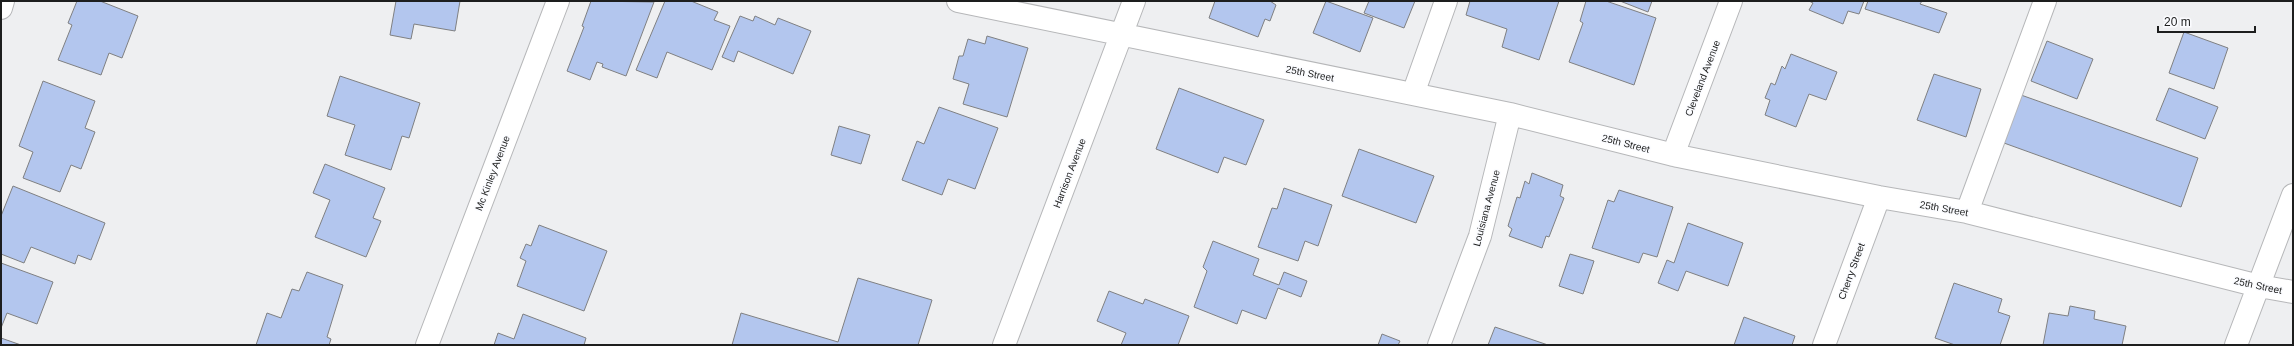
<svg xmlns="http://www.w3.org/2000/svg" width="2294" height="346" font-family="Arial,sans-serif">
<rect width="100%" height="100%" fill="#eeeff1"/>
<path fill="#b3c6ee" stroke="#7f8082" d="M 77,1 L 100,1 L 138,16 L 122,58 L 109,53 L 101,75 L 58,60 L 72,25 L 68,23 Z
M 396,1 L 460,1 L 455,31 L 414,24 L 411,39 L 390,35 Z
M 591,1 L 654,2 L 626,76 L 602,67 L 603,64 L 597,62 L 590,80 L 567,71 L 584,27 L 582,26 Z
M 665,1 L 691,1 L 718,12 L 714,20 L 730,26 L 712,70 L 667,52 L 657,78 L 636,70 Z
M 1215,1 L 1270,1 L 1276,5 L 1270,21 L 1265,19 L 1258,37 L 1209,18 Z
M 1326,1 L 1373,18 L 1360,52 L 1313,33 Z
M 1369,1 L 1415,1 L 1404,28 L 1364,13 Z
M 1470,1 L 1559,1 L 1539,60 L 1502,47 L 1507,29 L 1466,15 Z
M 1586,1 L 1606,1 L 1656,18 L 1634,85 L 1569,62 L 1583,23 L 1580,21 Z
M 1620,1 L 1652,1 L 1648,12 Z
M 1809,1 L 1864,1 L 1859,14 L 1848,11 L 1843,24 L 1809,10 L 1813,3 Z
M 1868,1 L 1922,1 L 1920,4 L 1947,13 L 1939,33 L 1865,9 Z
M 740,16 L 753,21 L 755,16 L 775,25 L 778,18 L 811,31 L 793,74 L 738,51 L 734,62 L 722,57 Z
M 2184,32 L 2228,48 L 2214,89 L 2169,73 Z
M 987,36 L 1028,48 L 1007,117 L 963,104 L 969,84 L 953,79 L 959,56 L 963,56 L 968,39 L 985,44 Z
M 2047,41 L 2093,59 L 2077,99 L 2031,81 Z
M 1791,54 L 1837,72 L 1826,100 L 1809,94 L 1796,127 L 1765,115 L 1770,100 L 1765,98 L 1771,83 L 1775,85 L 1782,66 L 1785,69 Z
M 1934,74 L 1981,89 L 1966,137 L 1917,120 Z
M 340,76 L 420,103 L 409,138 L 402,136 L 391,170 L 345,155 L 355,125 L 327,116 Z
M 43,81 L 95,101 L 85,128 L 95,132 L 81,169 L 71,165 L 60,192 L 23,178 L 33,152 L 19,146 Z
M 1179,88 L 1264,120 L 1246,165 L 1224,157 L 1218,173 L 1156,149 Z
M 2169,88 L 2218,107 L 2205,139 L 2156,120 Z
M 2021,95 L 2198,158 L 2181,207 L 2004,143 Z
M 939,107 L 998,128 L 975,189 L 948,179 L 942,195 L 902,180 L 917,141 L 924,144 Z
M 839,126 L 870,135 L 861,164 L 831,155 Z
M 1359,149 L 1434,176 L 1416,223 L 1342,196 Z
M 325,164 L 385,188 L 373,218 L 381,221 L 366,257 L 315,237 L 330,200 L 313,193 Z
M 1532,173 L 1563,185 L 1560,196 L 1564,198 L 1549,237 L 1546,236 L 1542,248 L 1509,236 L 1512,229 L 1508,226 L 1517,197 L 1520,198 L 1525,181 L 1529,184 Z
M 13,186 L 105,223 L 91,260 L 78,255 L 75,264 L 31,247 L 24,263 L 1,254 L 1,216 Z
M 1284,188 L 1332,205 L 1318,246 L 1305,241 L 1298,261 L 1258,247 L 1272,208 L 1277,209 Z
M 1619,190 L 1673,207 L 1657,257 L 1643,253 L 1639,263 L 1592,248 L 1608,200 L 1614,202 Z
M 1688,223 L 1743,243 L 1728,286 L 1686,271 L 1678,291 L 1658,283 L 1667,260 L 1674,263 Z
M 539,225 L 607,251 L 584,311 L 517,286 L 526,261 L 520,258 L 526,244 L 531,246 Z
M 1213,241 L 1259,259 L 1253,275 L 1279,285 L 1284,272 L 1307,281 L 1301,297 L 1278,288 L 1266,319 L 1242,310 L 1237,324 L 1194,307 L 1207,271 L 1203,267 Z
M 1570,254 L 1594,261 L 1583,294 L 1559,286 Z
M 1,263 L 53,282 L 37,324 L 7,313 L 1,328 Z
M 307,272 L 343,285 L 327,337 L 331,339 L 329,345 L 256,345 L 267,313 L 281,318 L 292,289 L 299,291 Z
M 858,278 L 932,300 L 918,345 L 732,345 L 741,313 L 838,342 Z
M 1954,283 L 2002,299 L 1998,312 L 2010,316 L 2000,345 L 1955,345 L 1935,338 Z
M 1109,291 L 1143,304 L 1145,299 L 1189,316 L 1178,345 L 1121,345 L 1126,333 L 1097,321 Z
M 2070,306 L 2095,311 L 2094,319 L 2126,326 L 2122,345 L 2043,345 L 2049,313 L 2068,316 Z
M 523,314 L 586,338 L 584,345 L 494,345 L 498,333 L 514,339 Z
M 1744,317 L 1795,336 L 1792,345 L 1734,345 Z
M 1495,327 L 1548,345 L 1488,345 Z
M 1382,334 L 1400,341 L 1398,345 L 1378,345 Z
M 1,338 L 21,345 L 1,345 Z"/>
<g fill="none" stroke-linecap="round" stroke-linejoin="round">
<g stroke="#b6b7b9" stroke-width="24">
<path id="minor" d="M 958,1 L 1510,114 L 1678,156 L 1879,197 L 1967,212 L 2259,286 L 2293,292
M 1,8 L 3,1
M 1413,94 L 1446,1
M 1673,155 L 1731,1
M 1967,212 L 2045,1
M 427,345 L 558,1
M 1004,345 L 1134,1
M 1439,345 L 1480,236 L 1510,114
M 1824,345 L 1879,197
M 2236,345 L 2293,195"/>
</g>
<use href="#minor" stroke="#fff" stroke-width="22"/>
</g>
<g text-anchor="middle" stroke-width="3" stroke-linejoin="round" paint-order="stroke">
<g font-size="10" fill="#1d1e1e" stroke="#fbfcff">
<text transform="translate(1310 73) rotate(11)" y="4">25th Street</text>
<text transform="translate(1702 78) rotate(-69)" y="4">Cleveland Avenue</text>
<text transform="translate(1626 143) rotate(14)" y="4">25th Street</text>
<text transform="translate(492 173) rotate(-69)" y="4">Mc Kinley Avenue</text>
<text transform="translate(1069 173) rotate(-69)" y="4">Harrison Avenue</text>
<text transform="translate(1486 208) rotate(-75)" y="4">Louisiana Avenue</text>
<text transform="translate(1944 208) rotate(10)" y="4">25th Street</text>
<text transform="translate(1851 271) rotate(-70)" y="4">Cherry Street</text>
<text transform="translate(2258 285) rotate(12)" y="4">25th Street</text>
</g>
</g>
<rect width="2294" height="346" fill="none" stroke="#1d1e1e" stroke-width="4"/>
<path d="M2158 26v6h97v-6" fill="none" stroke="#1d1e1e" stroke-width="2"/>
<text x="2164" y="26" font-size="12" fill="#1d1e1e" stroke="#fbfcff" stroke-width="3" paint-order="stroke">20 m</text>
</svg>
